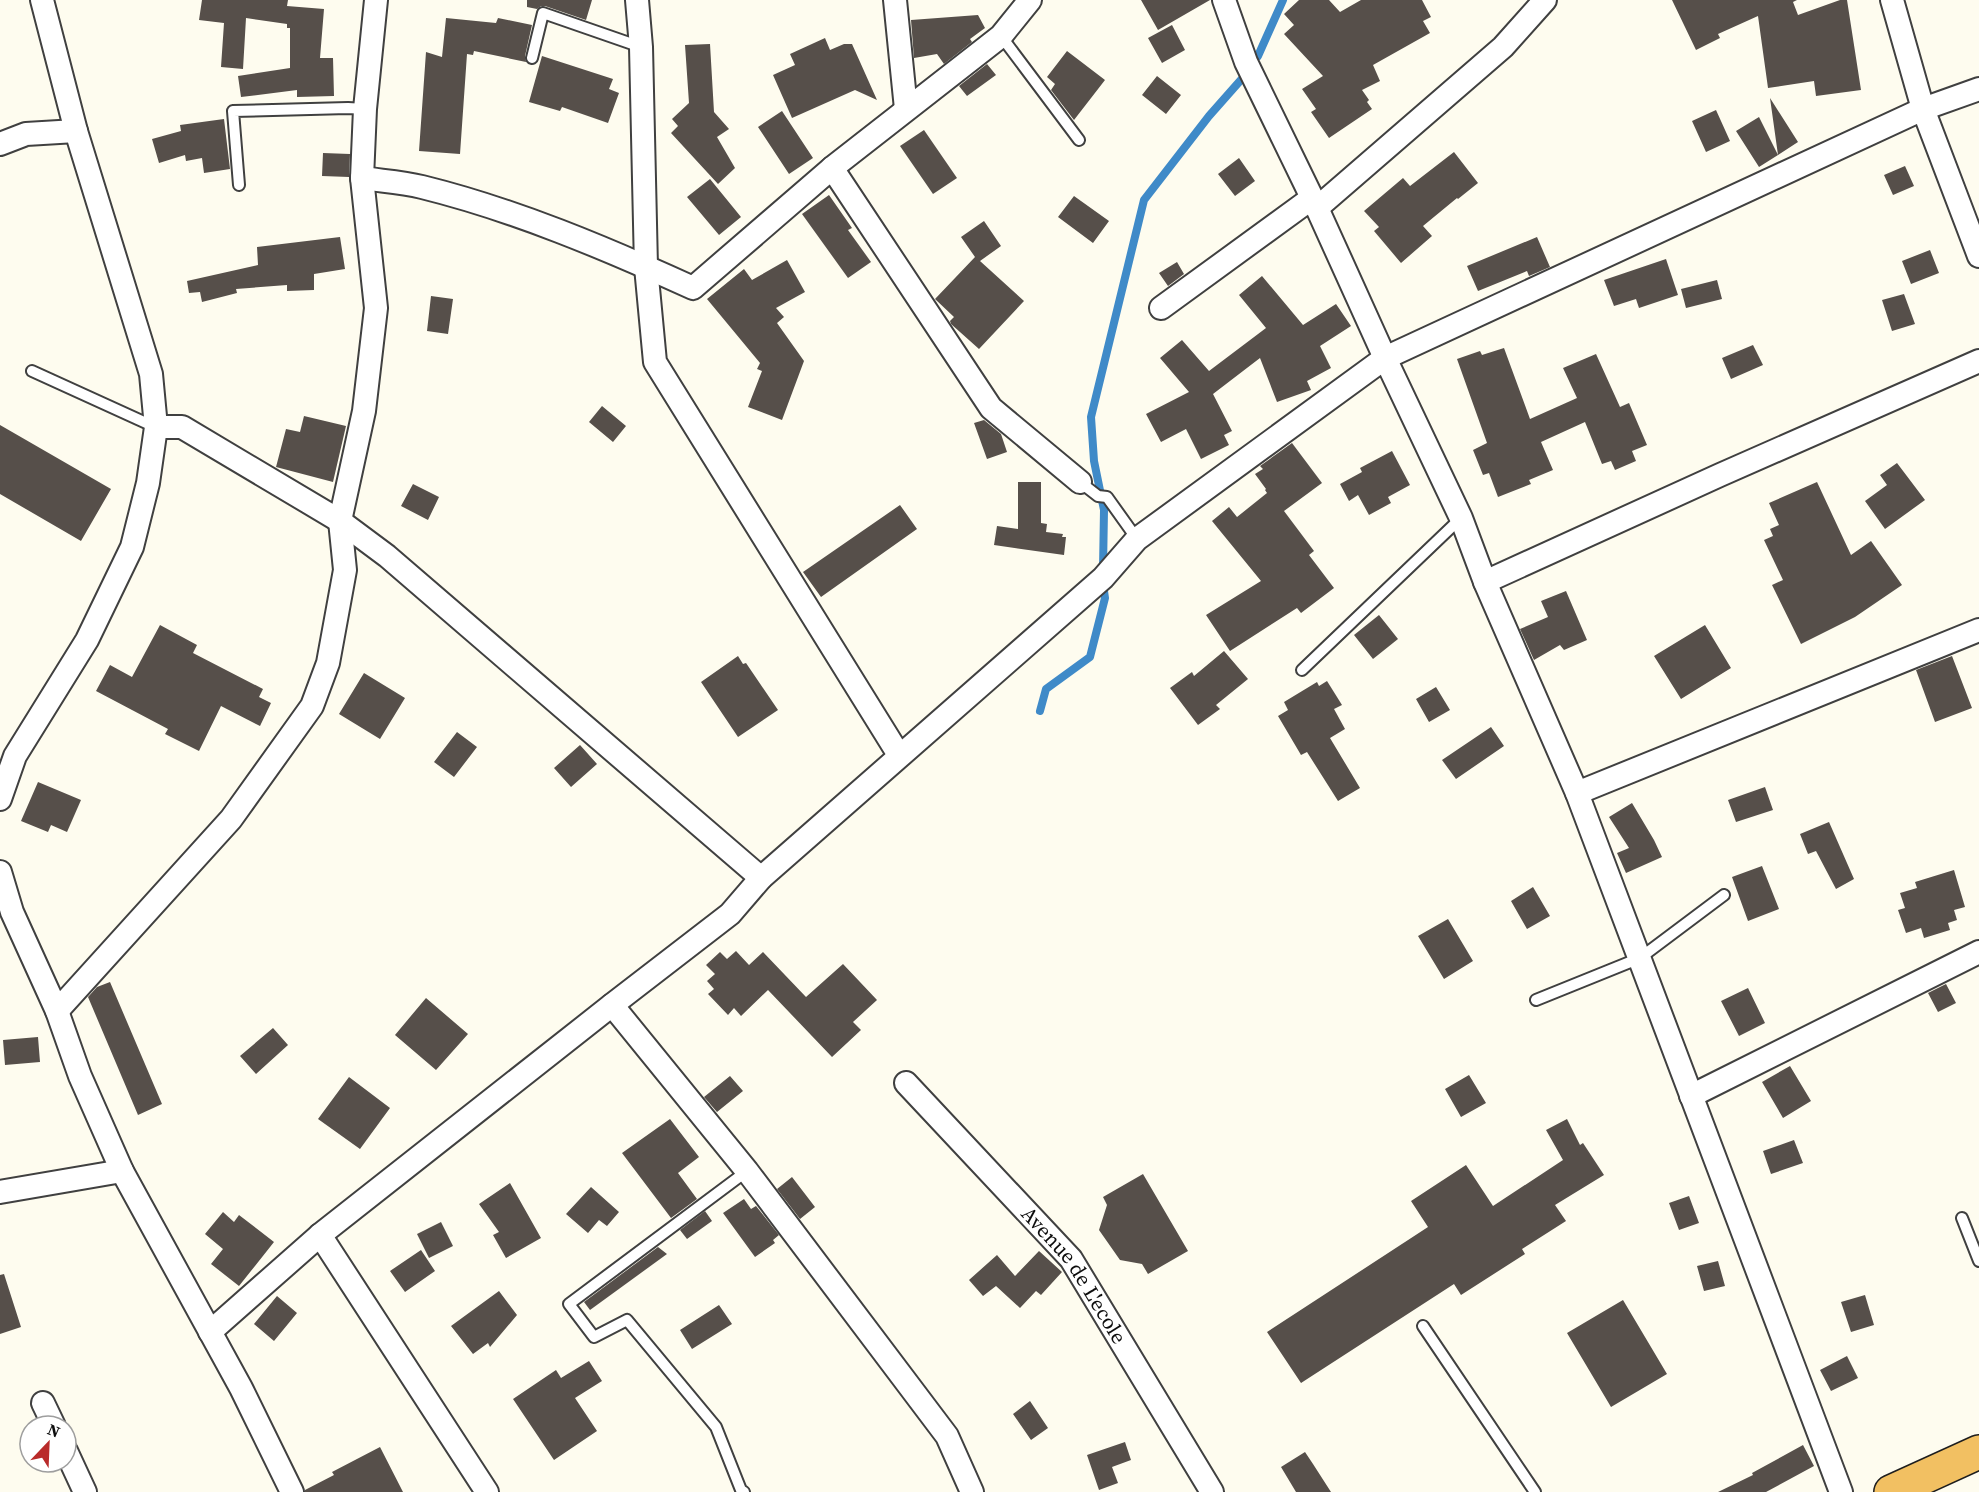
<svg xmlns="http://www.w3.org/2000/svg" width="1979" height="1492" font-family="'Source Serif 4',serif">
<rect width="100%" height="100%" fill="#fefcef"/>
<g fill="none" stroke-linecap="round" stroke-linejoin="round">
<path stroke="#3f8ac8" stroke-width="8" d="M 1258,56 L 1283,0
M 1103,569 L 1104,510 L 1094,461 L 1091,417 L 1144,200 L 1209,116 L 1247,73
M 1040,711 L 1046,689 L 1090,657 L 1105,598 L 1103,584"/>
</g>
<path fill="#564f4a" d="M 202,0 L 288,0 L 287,6 L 324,9 L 320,58 L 333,58 L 334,96 L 297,97 L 297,90 L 241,97 L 238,76 L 290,68 L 290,28 L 287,28 L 287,24 L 246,18 L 243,69 L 221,67 L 224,23 L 199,20 Z
M 527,0 L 592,0 L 586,20 L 545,6 L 541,6 L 537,9 L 527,7 Z
M 1141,0 L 1210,0 L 1158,30 Z
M 1299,0 L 1329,0 L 1340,12 L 1361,0 L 1422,0 L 1431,17 L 1423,21 L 1430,33 L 1373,65 L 1380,81 L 1362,90 L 1369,100 L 1367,102 L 1372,109 L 1329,138 L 1311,112 L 1316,109 L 1302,89 L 1323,76 L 1284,34 L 1294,25 L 1284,14 Z
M 1672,0 L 1797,0 L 1793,2 L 1798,15 L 1840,0 L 1847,0 L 1861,90 L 1816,96 L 1814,81 L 1768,88 L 1758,16 L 1718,34 L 1720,38 L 1696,50 Z
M 978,15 L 985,28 L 970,39 L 972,42 L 944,64 L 937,54 L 914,58 L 911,20 Z
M 446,18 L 496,23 L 498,18 L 532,25 L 525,56 L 526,62 L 474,51 L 473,55 L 467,54 L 460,154 L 419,151 L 426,52 L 442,57 Z
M 1172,25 L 1185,50 L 1162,63 L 1148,38 Z
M 825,38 L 830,50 L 844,44 L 852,44 L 877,100 L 855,90 L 792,118 L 773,75 L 795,65 L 790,54 Z
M 710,44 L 714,112 L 729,129 L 717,137 L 735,168 L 718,184 L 671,133 L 678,126 L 672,119 L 689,103 L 685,45 Z
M 1067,51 L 1105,80 L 1074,120 L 1051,90 L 1055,84 L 1047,77 Z
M 542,56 L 613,79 L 609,89 L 619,93 L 608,123 L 562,107 L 560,111 L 529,102 Z
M 987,64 L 996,75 L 967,96 L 959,86 Z
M 1157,76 L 1181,95 L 1166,114 L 1142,95 Z
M 1770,98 L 1798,142 L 1778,155 Z
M 1716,110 L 1730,141 L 1706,152 L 1692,121 Z
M 782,111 L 813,158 L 789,174 L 758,127 Z
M 1759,117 L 1778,155 L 1759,167 L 1736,131 Z
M 224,119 L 230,169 L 204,173 L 202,158 L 186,161 L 185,155 L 159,163 L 152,139 L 181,131 L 180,125 Z
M 924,130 L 957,178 L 933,194 L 900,146 Z
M 1454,152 L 1478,183 L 1458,199 L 1457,198 L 1423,226 L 1432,236 L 1401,263 L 1374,231 L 1379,227 L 1364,211 L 1403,178 L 1410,186 Z
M 323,153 L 350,154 L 349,177 L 322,176 Z
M 1239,158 L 1255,181 L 1235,196 L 1218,174 Z
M 1905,166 L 1914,186 L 1893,195 L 1884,175 Z
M 710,179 L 741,217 L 719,235 L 687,197 Z
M 829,195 L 852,228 L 848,230 L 871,262 L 848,278 L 802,214 Z
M 1074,196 L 1109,221 L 1093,243 L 1058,217 Z
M 984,221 L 1001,246 L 980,261 L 1024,301 L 979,349 L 951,324 L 950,321 L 954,317 L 935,299 L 975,257 L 961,237 Z
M 340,237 L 345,269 L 314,274 L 314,290 L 287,291 L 287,285 L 236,289 L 237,293 L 202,302 L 200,292 L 189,293 L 187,281 L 258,265 L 257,247 Z
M 1537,237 L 1550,267 L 1529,276 L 1527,271 L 1478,291 L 1467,266 Z
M 1930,250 L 1939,273 L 1911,284 L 1902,261 Z
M 1666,259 L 1678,295 L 1639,308 L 1636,299 L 1614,306 L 1604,280 Z
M 787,260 L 805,292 L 776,308 L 784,317 L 777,323 L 804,361 L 782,420 L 748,407 L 762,371 L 757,369 L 760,363 L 707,299 L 744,269 L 752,280 Z
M 1177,262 L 1184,274 L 1168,286 L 1159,273 Z
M 1262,276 L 1303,325 L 1336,304 L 1351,326 L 1320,346 L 1331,368 L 1307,381 L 1311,390 L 1277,402 L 1260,358 L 1213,394 L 1232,431 L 1224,435 L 1229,445 L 1201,459 L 1186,429 L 1161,442 L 1146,414 L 1189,392 L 1160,358 L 1182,340 L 1209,371 L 1266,328 L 1239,295 Z
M 1717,280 L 1722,299 L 1686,308 L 1681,289 Z
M 1904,294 L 1915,324 L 1892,331 L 1882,300 Z
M 431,296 L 453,299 L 448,334 L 427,331 Z
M 1753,345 L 1763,365 L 1731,379 L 1722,358 Z
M 1504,348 L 1530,419 L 1577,398 L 1563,368 L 1596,354 L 1620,407 L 1629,403 L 1647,445 L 1632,451 L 1636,461 L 1615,470 L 1611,461 L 1602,464 L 1585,422 L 1541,442 L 1553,470 L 1529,480 L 1531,484 L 1498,497 L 1489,473 L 1483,475 L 1473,450 L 1487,443 L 1457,359 L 1480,351 L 1482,355 Z
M 602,406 L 626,426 L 613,442 L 589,422 Z
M 304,416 L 346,426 L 333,482 L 276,467 L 286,429 L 300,432 Z
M 984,420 L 1001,434 L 1007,452 L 987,459 L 974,423 Z
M 0,425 L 111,489 L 81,541 L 0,494 Z
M 1292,443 L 1322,483 L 1284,511 L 1314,551 L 1309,555 L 1334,588 L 1301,613 L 1297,608 L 1230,651 L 1206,615 L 1261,581 L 1212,521 L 1229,507 L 1237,517 L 1267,493 L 1265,490 L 1266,489 L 1255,474 L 1263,469 L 1260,466 Z
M 1392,451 L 1410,485 L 1388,497 L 1391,503 L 1369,515 L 1358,495 L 1349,501 L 1340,484 L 1362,472 L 1360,468 Z
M 1897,463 L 1925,500 L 1885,529 L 1865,501 L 1887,485 L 1880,475 Z
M 1018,482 L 1041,482 L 1041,523 L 1047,524 L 1046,532 L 1063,534 L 1062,537 L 1066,537 L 1064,555 L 994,545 L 997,526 L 1018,529 Z
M 1817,482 L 1851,555 L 1871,541 L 1902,585 L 1855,617 L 1801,644 L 1772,585 L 1783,580 L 1764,540 L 1773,536 L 1770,529 L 1779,525 L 1769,503 Z
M 413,484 L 439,497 L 428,520 L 401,506 Z
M 900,505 L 917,529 L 821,597 L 803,572 Z
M 1566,591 L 1587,640 L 1564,650 L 1560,645 L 1534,660 L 1520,629 L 1548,617 L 1541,601 Z
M 1379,615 L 1398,639 L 1373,659 L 1354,635 Z
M 160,625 L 197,645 L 193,653 L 263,689 L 259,697 L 271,703 L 260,726 L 221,706 L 199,751 L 165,734 L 168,729 L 96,691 L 110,665 L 132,677 Z
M 1705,625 L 1731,668 L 1681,699 L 1654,656 Z
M 1224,651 L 1248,679 L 1216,705 L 1220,709 L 1198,725 L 1170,688 L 1192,672 L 1194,676 Z
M 738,656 L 743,664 L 746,663 L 778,710 L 738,737 L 701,682 Z
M 1952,656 L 1972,708 L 1935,722 L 1916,670 Z
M 364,673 L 405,698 L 380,739 L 339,714 Z
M 1327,681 L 1342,705 L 1334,709 L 1345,729 L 1330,738 L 1360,788 L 1338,801 L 1307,752 L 1301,755 L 1278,716 L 1288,710 L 1284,702 L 1317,682 L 1319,686 Z
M 1436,687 L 1450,710 L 1429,722 L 1416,699 Z
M 1491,727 L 1504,746 L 1456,779 L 1442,760 Z
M 457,732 L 477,747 L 454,777 L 434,762 Z
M 580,745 L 597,764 L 571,787 L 554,768 Z
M 38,782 L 81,800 L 67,832 L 51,825 L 48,832 L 21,821 Z
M 1765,787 L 1773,810 L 1736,822 L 1728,800 Z
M 1632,803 L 1654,840 L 1662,857 L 1626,873 L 1617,853 L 1629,848 L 1609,817 Z
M 1829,822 L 1854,879 L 1836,889 L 1816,851 L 1808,854 L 1800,834 Z
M 1762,866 L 1779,909 L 1748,921 L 1732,877 Z
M 1954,870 L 1965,907 L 1954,910 L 1957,920 L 1948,923 L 1950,930 L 1924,938 L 1921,928 L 1906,933 L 1898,910 L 1905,908 L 1900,893 L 1917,888 L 1915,882 Z
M 1533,887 L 1550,916 L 1527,929 L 1511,901 Z
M 1448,919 L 1473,961 L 1444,979 L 1418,936 Z
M 736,951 L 749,965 L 763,952 L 806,997 L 843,964 L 877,1000 L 853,1022 L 861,1030 L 832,1057 L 768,990 L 741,1016 L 734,1008 L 728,1015 L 708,994 L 714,989 L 707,981 L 715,974 L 706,965 L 720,952 L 727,959 Z
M 110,982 L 162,1104 L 138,1115 L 88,997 L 97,987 Z
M 1946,984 L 1956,1003 L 1938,1012 L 1928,993 Z
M 1748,988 L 1765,1023 L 1739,1036 L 1721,1001 Z
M 426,998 L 468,1034 L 436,1070 L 395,1035 Z
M 273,1028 L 288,1045 L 256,1074 L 240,1056 Z
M 38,1037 L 40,1062 L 5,1065 L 3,1040 Z
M 1790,1066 L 1811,1101 L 1783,1118 L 1762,1082 Z
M 1469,1075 L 1486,1103 L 1461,1117 L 1445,1089 Z
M 730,1076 L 743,1091 L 717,1112 L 704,1097 Z
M 349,1077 L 390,1108 L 360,1149 L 318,1119 Z
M 670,1119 L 699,1157 L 678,1173 L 697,1199 L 671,1218 L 622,1153 Z
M 1567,1119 L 1580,1145 L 1583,1143 L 1604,1175 L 1555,1205 L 1566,1221 L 1522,1249 L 1525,1254 L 1461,1295 L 1454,1284 L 1301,1383 L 1267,1332 L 1428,1227 L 1411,1201 L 1466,1165 L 1493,1206 L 1563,1160 L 1546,1130 Z
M 1794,1140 L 1803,1163 L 1771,1174 L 1763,1151 Z
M 1143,1174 L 1188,1251 L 1148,1274 L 1142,1264 L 1120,1260 L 1099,1230 L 1107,1205 L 1103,1197 Z
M 792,1177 L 815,1207 L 800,1219 L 777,1189 Z
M 510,1183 L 541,1238 L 506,1258 L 493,1235 L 499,1232 L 479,1204 Z
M 591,1187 L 619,1212 L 607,1226 L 599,1220 L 588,1233 L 566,1214 Z
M 1689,1196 L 1699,1223 L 1679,1230 L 1669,1203 Z
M 744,1199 L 751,1209 L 756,1206 L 779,1235 L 773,1240 L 775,1243 L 755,1257 L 723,1213 Z
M 705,1211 L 712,1221 L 687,1239 L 680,1230 Z
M 223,1212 L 234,1222 L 239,1215 L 274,1242 L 239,1286 L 211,1264 L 223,1249 L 205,1234 Z
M 441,1222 L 453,1246 L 429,1258 L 417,1234 Z
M 658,1247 L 667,1254 L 590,1310 L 584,1302 Z
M 421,1250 L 435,1271 L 405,1292 L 390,1271 Z
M 1039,1251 L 1062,1272 L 1041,1295 L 1036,1291 L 1020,1308 L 996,1286 L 983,1296 L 969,1280 L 997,1255 L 1015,1276 Z
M 1718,1261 L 1725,1286 L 1704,1291 L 1697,1266 Z
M 4,1274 L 21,1327 L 0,1334 L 0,1275 Z
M 499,1291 L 517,1315 L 490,1347 L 488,1343 L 473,1354 L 451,1326 Z
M 1865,1295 L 1874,1325 L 1851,1332 L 1841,1302 Z
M 277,1296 L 297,1313 L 274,1341 L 254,1324 Z
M 1623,1300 L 1667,1374 L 1611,1407 L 1567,1333 Z
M 719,1305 L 732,1324 L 692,1349 L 680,1330 Z
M 1847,1356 L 1858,1378 L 1831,1391 L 1820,1370 Z
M 589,1361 L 602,1381 L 575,1398 L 597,1431 L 554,1460 L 513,1399 L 556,1370 L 561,1378 Z
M 1030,1401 L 1048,1428 L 1031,1440 L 1013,1414 Z
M 1125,1442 L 1131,1460 L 1112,1467 L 1118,1483 L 1099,1490 L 1087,1455 Z
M 1803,1445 L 1814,1466 L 1766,1492 L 1718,1492 L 1753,1475 L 1752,1473 Z
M 380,1447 L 403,1492 L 305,1492 L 305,1490 L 334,1475 L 332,1472 Z
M 1305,1452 L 1313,1464 L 1331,1492 L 1296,1492 L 1281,1467 Z"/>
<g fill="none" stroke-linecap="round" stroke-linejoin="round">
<g stroke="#404040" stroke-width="14">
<path id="service" d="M 1001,36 L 1079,140
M 532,58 L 543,13 L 641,47
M 239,185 L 233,111 L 348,108 L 365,109
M 32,371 L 155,427
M 1080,482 L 1098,496 L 1107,497 L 1137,539
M 1302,670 L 1461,518
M 1536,1000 L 1640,958 L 1724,895
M 1962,1218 L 1979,1261
M 1423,1326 L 1535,1492
M 744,1492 L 741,1490 L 716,1427 L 627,1320 L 594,1337 L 569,1304 L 747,1171"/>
</g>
<g stroke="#404040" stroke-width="26">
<g id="minor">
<path d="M 637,0 L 641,47 L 646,267 L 655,362 L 899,755"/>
<path d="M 895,0 L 906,109"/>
<path d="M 1224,0 L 1246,62 L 1317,208 L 1385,358 L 1461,518 L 1485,582 L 1577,793 L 1841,1492"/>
<path d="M 1892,0 L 1923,109 L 1979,256"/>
<path d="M 0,144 L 26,134 L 76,131"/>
<path d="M 832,168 L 991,408 L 1080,482"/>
<path d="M 362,178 C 382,181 402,182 422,187 C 515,210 605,248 693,288 L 832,168 L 1001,36 L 1030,0"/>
<path d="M 1317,208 L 1503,47 L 1545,0"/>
<path d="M 1161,308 L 1312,198"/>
<path d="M 156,427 L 182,427 L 340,521 L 387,556 L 761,878"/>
<path d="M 1485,582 L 1720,475 L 1979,361"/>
<path d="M 1577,793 L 1979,630"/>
<path d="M 0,799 L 15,756 L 87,640 L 132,547 L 148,483 L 156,427 L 151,374 L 76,131 L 42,0"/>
<path d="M 0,872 L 12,912 L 57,1011 L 80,1076 L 122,1171 L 241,1388 L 292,1492"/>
<path d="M 612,1005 L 747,1171 L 947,1436 L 972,1492"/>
<path d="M 57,1011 L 231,819 L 312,706 L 328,663 L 345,570 L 340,521 L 364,411 L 376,308 L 362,178 L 365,109 L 376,0"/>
<path id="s1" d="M 906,1083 L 1071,1259 L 1212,1492"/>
<path d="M 1691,1096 L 1979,952"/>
<path d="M 0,1192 L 122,1171"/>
<path d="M 320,1235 L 487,1492"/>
<path d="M 210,1332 L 320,1235 L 612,1005 L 730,914 L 761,878 L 1103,578 L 1137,539 L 1385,358 L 1923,109 L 1979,89"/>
<path d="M 43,1403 L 54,1426"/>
<path d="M 66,1451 L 85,1492"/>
</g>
</g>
<g stroke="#1e1e1e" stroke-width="36">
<path id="trunk" d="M 1891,1492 L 1979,1452"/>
</g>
<use href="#service" stroke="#fff" stroke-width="10"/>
<use href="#minor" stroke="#fff" stroke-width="22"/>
<use href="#trunk" stroke="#f2c062" stroke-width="33"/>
</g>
<g text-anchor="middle" stroke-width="6" stroke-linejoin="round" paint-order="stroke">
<g font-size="21" fill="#0d0d0d" stroke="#fff">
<text dy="7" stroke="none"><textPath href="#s1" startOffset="256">Avenue de L'ecole</textPath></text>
</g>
</g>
<g transform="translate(48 1444) rotate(23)"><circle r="28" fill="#ffffff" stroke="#9e9e9e" stroke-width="1.5"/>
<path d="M0-4.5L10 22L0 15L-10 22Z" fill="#b92b2a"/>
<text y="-9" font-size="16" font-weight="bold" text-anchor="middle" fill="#0d0d0d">N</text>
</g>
</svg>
